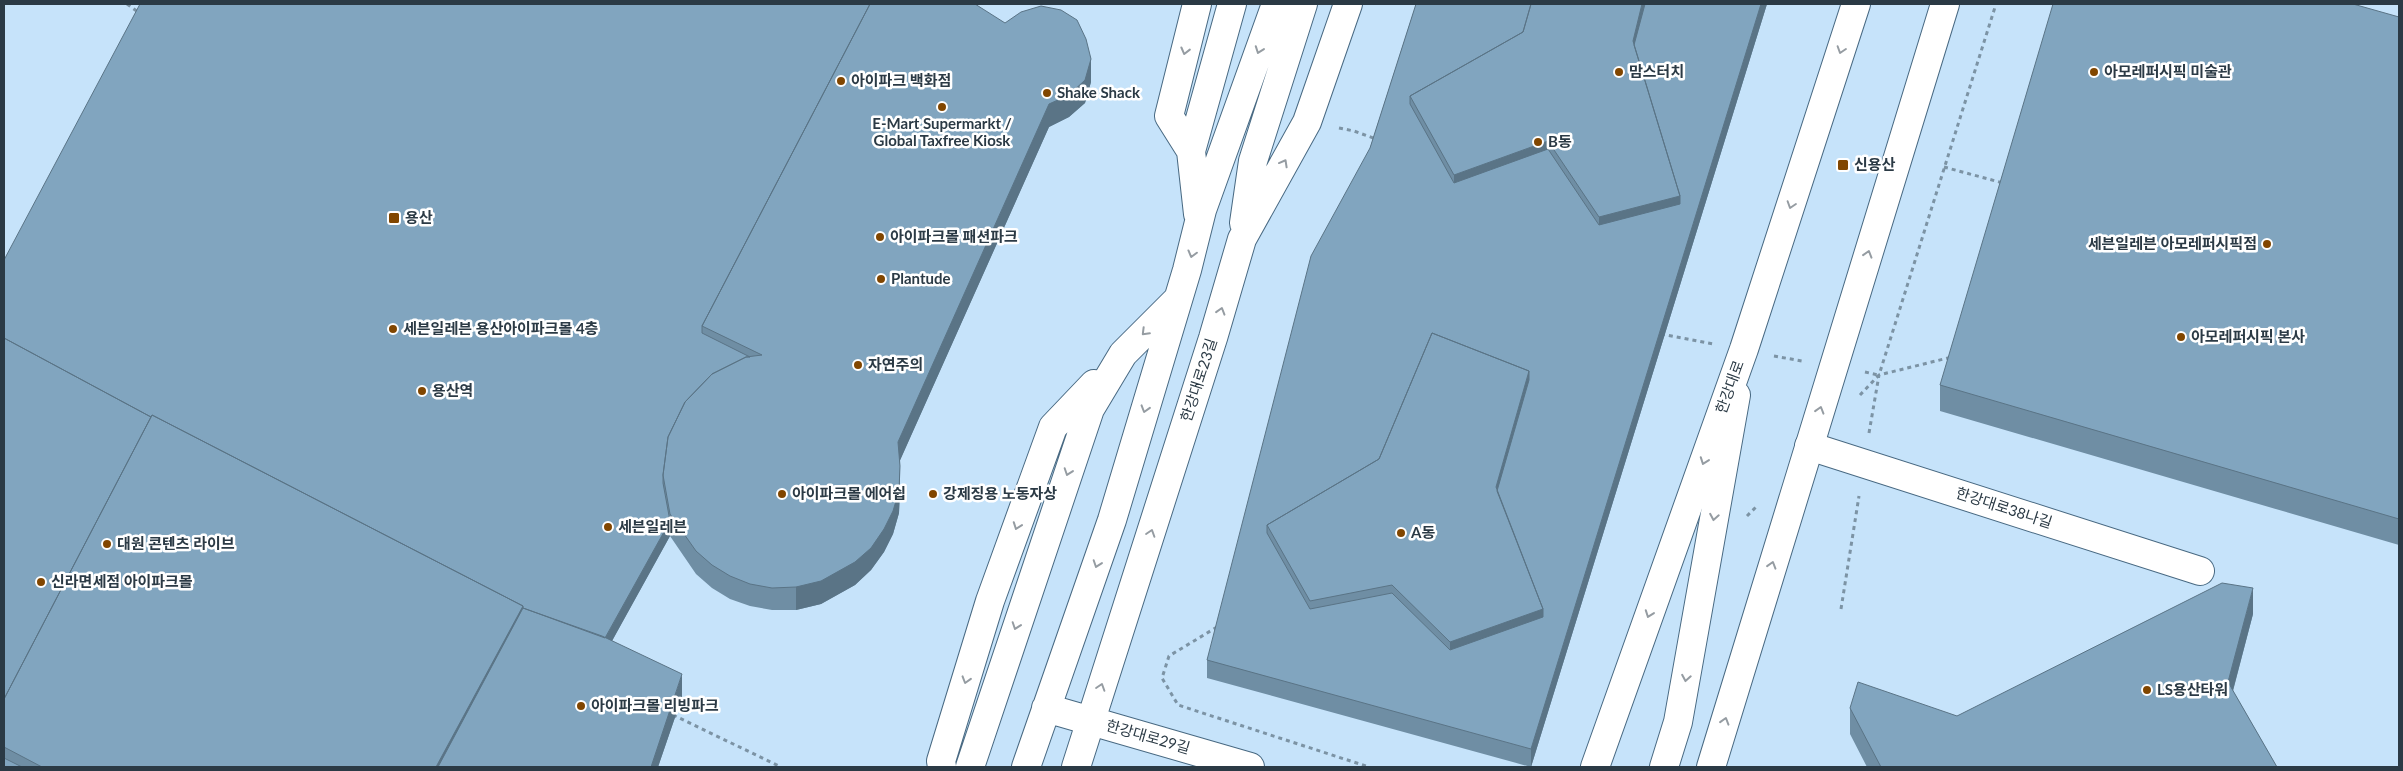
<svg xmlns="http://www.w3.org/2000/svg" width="2403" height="771" font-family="Lato,'Noto Sans KR',sans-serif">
<rect width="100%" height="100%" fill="#c6e3fa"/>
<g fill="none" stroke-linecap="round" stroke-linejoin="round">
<g stroke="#486982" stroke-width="30">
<path id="minor" d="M 1191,151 L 1169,116 L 1197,4
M 1198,214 L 1191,151 L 1232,4
M 1244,223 L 1253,161 L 1303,4
M 1809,446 L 2200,571
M 1046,708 L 1250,767
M 942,767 L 941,761 L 990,601 L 1053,427 L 1094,384
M 970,767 L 1090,409 L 1123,354 L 1177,300
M 1026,767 L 1112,520 L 1187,270 L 1202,210 L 1276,4
M 1076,767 L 1213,338 L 1242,239 L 1307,122 L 1348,4
M 1664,767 L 1678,722 L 1736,395"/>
</g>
<g stroke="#486982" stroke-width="30">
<path id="major" d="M 1595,767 L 1744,349 L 1856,4
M 1711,767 L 1945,4"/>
</g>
<path stroke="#7c93a4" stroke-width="3" stroke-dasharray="4 4" stroke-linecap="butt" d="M 127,4 L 138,12
M 1339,128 L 1354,131 L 1376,139
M 1944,167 L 2003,183
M 1661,334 L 1713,344
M 1774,356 L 1802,361
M 1865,372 L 1878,375
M 1860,395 L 1879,375 L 1996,4
M 1869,433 L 1879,375 L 1952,357
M 1747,516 L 1757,506
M 1841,609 L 1859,496
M 1217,627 L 1169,656 L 1162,678 L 1178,705 L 1369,767
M 673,715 L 781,767"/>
<use href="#minor" stroke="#fff" stroke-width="28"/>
<use href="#major" stroke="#fff" stroke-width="28"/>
</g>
<path fill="#6f8ea4" d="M 1416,4 L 1767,4 L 1531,767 L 1207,678 L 1207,660 L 1370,148 Z
M 2399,17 L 2399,545 L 1940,411 L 1940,385 Z
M 1091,82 L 1085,103 L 1069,117 L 1049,127 L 900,460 L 900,489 L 899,513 L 893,534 L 884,552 L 871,570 L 855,585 L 821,604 L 796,610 L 772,610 L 750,606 L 730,599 L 712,588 L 696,574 L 670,536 L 612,641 L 682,697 L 658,767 L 4,767 L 4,260 Z
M 2253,614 L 2233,691 L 2277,767 L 1867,767 L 1850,734 L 1850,708 L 1957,716 Z"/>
<path fill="#5a7486" d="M 1642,4 L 1649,4 L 1635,58 L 1633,41 Z
M 1761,4 L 1767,4 L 1531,767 L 1531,749 Z
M 1091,59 L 1091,82 L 1085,103 L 1069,117 L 1049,127 L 898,465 L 898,442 L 1049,104 Z
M 1548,141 L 1548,168 L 1454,201 L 1454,175 Z
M 1680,196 L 1680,223 L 1599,244 L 1599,217 Z
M 1529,371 L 1529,398 L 1499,503 L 1496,487 Z
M 900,466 L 900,489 L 899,513 L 893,534 L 884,552 L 871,570 L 855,585 L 821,604 L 796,610 L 796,587 Z
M 670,521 L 670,536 L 602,659 L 602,644 Z
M 2253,588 L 2253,614 L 2228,709 L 2228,682 Z
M 523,606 L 523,631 L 450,767 L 436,767 Z
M 1543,609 L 1543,635 L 1450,669 L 1450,642 Z
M 682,674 L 682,697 L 658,767 L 651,767 Z"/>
<path fill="#81a5bf" stroke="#5a7486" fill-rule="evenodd" d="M 140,4 L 870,4 L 702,326 L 702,333 L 750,357 L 746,357 L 712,374 L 685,402 L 668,437 L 663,475 L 663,483 L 670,521 L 605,638 L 523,608 L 523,606 L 152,415 L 151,417 L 4,338 L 4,260 Z
M 870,4 L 975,4 L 1005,23 L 1021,12 L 1041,6 L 1061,10 L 1077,20 L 1086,39 L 1091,59 L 1085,80 L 1069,95 L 1049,104 L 898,442 L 900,466 L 899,491 L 893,511 L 884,529 L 871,548 L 855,562 L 821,581 L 796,587 L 772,588 L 750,584 L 730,576 L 712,565 L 696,551 L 670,514 L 663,475 L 668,437 L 685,402 L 712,374 L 746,357 L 762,355 L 702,326 Z
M 1416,4 L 1531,4 L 1523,32 L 1410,96 L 1410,104 L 1454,183 L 1548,149 L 1599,225 L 1680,204 L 1680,196 L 1634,45 L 1645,4 L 1761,4 L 1531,749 L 1207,660 L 1311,256 L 1370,148 ZM 1432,333 L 1529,371 L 1529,380 L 1497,491 L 1543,609 L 1543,617 L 1450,650 L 1392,593 L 1310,609 L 1267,533 L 1267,525 L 1379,459 Z
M 1531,4 L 1642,4 L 1633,41 L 1680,196 L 1599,217 L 1548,141 L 1454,175 L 1410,96 L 1523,32 Z
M 2053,4 L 2353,4 L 2399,17 L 2399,519 L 1940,385 Z
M 1432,333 L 1529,371 L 1496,487 L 1543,609 L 1450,642 L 1392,585 L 1310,601 L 1267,525 L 1379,459 Z
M 4,338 L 151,417 L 4,699 Z
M 152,415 L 523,606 L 436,767 L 42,767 L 4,747 L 4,699 Z
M 2222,583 L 2253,588 L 2228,682 L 2277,767 L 1881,767 L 1850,708 L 1858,682 L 1957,716 Z
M 523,608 L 602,636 L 682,674 L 651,767 L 438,767 Z
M 4,758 L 22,767 L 4,767 Z"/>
<defs><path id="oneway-chevron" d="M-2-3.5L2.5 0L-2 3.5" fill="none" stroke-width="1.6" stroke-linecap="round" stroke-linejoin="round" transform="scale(1.25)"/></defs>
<g stroke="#959ca2">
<use href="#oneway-chevron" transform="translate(1259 50) rotate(110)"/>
<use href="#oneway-chevron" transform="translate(1841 50) rotate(108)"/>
<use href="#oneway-chevron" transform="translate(1185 51) rotate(104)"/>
<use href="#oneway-chevron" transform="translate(1284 163) rotate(-61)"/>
<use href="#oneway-chevron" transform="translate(1791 205) rotate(108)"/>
<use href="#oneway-chevron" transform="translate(1192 254) rotate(105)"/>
<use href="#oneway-chevron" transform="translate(1868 254) rotate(-73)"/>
<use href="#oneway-chevron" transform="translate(1221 311) rotate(-73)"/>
<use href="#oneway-chevron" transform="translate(1145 332) rotate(135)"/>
<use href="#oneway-chevron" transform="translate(1145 409) rotate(107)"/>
<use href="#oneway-chevron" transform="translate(1820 410) rotate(-73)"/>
<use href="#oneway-chevron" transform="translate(1704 461) rotate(110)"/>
<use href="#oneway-chevron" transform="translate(1068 472) rotate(109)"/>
<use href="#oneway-chevron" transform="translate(1714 517) rotate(100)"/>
<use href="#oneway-chevron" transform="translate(1017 526) rotate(110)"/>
<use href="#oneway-chevron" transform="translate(1151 533) rotate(-72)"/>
<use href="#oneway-chevron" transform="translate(1097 564) rotate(109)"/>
<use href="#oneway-chevron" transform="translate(1772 565) rotate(-73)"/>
<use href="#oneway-chevron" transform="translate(1649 614) rotate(110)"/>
<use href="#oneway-chevron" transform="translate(1016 626) rotate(109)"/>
<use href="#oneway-chevron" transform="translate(1686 678) rotate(100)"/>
<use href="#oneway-chevron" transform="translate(966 680) rotate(107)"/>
<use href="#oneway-chevron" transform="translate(1101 687) rotate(-72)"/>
<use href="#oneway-chevron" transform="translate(1725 721) rotate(-73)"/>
</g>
<g fill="#814600" stroke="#fff" stroke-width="2">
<circle cx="1619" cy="72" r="5"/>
<circle cx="2094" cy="72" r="5"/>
<circle cx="841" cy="81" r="5"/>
<circle cx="1047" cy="93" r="5"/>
<circle cx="942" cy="107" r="5"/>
<circle cx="1538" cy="142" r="5"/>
<rect x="1837" y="159" width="12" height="12" rx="2.5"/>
<rect x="388" y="212" width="12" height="12" rx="2.5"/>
<circle cx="880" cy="237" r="5"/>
<circle cx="2267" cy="244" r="5"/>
<circle cx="881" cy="279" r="5"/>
<circle cx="393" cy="329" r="5"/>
<circle cx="2181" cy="337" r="5"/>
<circle cx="858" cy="365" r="5"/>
<circle cx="422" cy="391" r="5"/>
<circle cx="782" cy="494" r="5"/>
<circle cx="933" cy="494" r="5"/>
<circle cx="608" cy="527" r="5"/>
<circle cx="1401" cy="533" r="5"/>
<circle cx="107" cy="544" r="5"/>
<circle cx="41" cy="582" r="5"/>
<circle cx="2147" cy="690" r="5"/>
<circle cx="581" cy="706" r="5"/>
</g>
<g text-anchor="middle" stroke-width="5" stroke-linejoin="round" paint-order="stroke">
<g font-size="15" font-weight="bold" fill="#2b3a45" stroke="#fff" text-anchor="start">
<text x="1629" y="77">맘스터치</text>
<text x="2104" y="77">아모레퍼시픽 미술관</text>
<text x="851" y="86">아이파크 백화점</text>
<text x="1057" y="98">Shake Shack</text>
<text x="942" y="129" text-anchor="middle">E-Mart Supermarkt /<tspan x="942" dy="17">Global Taxfree Kiosk</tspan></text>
<text x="1548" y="147">B동</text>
<text x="1854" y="170">신용산</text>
<text x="405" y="223">용산</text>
<text x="890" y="242">아이파크몰 패션파크</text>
<text x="2257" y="249" text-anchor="end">세븐일레븐 아모레퍼시픽점</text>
<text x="891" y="284">Plantude</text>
<text x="403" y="334">세븐일레븐 용산아이파크몰 4층</text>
<text x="2191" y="342">아모레퍼시픽 본사</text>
<text x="868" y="370">자연주의</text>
<text x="432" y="396">용산역</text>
<text x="792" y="499">아이파크몰 에어쉽</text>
<text x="943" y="499">강제징용 노동자상</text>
<text x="618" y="532">세븐일레븐</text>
<text x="1411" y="538">A동</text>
<text x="117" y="549">대원 콘텐츠 라이브</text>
<text x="51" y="587">신라면세점 아이파크몰</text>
<text x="2157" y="695">LS용산타워</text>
<text x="591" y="711">아이파크몰 리빙파크</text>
</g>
<g font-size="15" fill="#2b3a45" stroke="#fff">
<text transform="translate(1199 380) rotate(-72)" y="5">한강대로23길</text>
<text transform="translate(1730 387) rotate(-70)" y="5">한강대로</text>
<text transform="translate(2004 508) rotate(18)" y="5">한강대로38나길</text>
<text transform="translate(1148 737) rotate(16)" y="5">한강대로29길</text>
</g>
</g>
<rect width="2403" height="771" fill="none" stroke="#2b3a45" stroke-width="10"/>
</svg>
